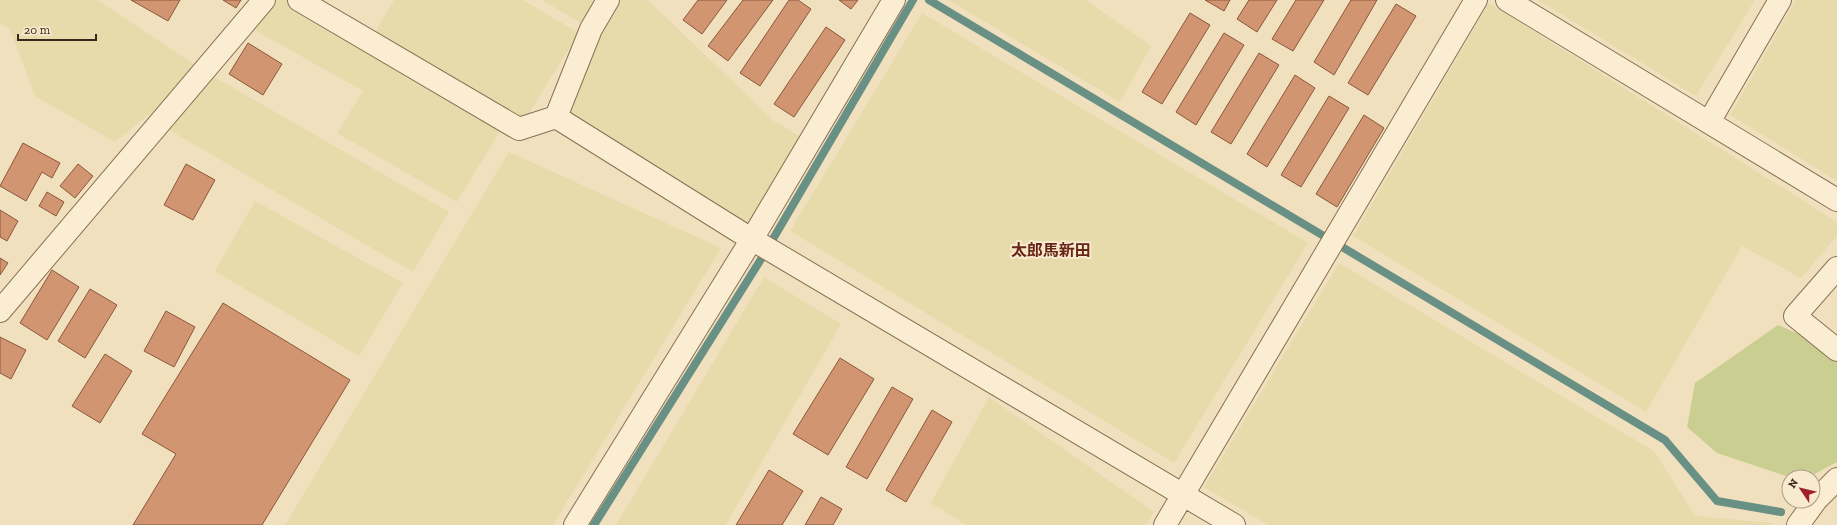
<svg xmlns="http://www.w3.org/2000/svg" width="1837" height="525" font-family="'Zilla Slab','Noto Sans JP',serif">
<rect width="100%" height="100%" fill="#f1e0be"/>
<path fill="#e7dbab" d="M 0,0 L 98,0 L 204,71 L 449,212 L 413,272 L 159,124 L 202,72 L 115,142 L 35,96 L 10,29 L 0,23 Z
M 264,0 L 299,0 L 370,41 L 394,0 L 523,0 L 579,33 L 519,129 L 506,121 L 457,202 L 337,133 L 363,91 L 244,24 Z
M 542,0 L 648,0 L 774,121 L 810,142 L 752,239 L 547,126 L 591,29 Z
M 948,0 L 1086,0 L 1151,46 L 1120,102 Z
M 1538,0 L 1755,0 L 1696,96 Z
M 1796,0 L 1837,0 L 1837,181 L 1730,115 Z
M 1489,3 L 1837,222 L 1837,236 L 1801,278 L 1742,246 L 1646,412 L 1353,236 Z
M 922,13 L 1308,243 L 1174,463 L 790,231 Z
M 509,152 L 721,248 L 553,525 L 285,525 Z
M 255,201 L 403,283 L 359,356 L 215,271 Z
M 1339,263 L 1654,451 L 1695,516 L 1772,523 L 1770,525 L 1268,525 L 1204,487 Z
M 764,277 L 841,324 L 726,525 L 616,525 Z
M 989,397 L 1154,512 L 1146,525 L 966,525 L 931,503 Z"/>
<path fill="#cacf91" d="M 1778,325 L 1837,351 L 1837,462 L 1809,477 L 1789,477 L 1717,453 L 1687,427 L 1695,383 Z"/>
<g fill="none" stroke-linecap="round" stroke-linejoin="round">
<path stroke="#689085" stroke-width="8" d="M 929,0 L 1665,440 L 1717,501 L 1781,512
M 594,525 L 763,256 L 913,0"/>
</g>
<path fill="#d19671" stroke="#8b573a" d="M 131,0 L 180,0 L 168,21 Z
M 223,0 L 241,0 L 236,8 Z
M 698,0 L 727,0 L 702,34 L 683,20 Z
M 743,0 L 773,0 L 728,61 L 708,46 Z
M 789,0 L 798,0 L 811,9 L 760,86 L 740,73 Z
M 839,0 L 858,0 L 851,9 Z
M 1205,0 L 1230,0 L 1224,11 Z
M 1249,0 L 1277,0 L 1257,32 L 1237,19 Z
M 1296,0 L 1324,0 L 1293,51 L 1272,39 Z
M 1351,0 L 1377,0 L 1334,75 L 1314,62 Z
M 1396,4 L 1416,16 L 1368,95 L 1348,83 Z
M 1190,13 L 1210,25 L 1162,104 L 1142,92 Z
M 826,27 L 845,40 L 794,117 L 774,104 Z
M 1224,33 L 1244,45 L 1196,125 L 1176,112 Z
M 248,43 L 282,64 L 263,95 L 229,74 Z
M 1259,53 L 1279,65 L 1231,144 L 1211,132 Z
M 1295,75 L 1315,88 L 1267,167 L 1247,154 Z
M 1329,96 L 1349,108 L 1301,187 L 1281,175 Z
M 1364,115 L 1384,128 L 1337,207 L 1316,194 Z
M 23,143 L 60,163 L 52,178 L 42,172 L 26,201 L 0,186 Z
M 78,164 L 93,176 L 75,198 L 60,186 Z
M 186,164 L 215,180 L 193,220 L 164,205 Z
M 47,192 L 64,202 L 56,216 L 39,206 Z
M 0,210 L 18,221 L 7,241 L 0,237 Z
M 0,258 L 8,263 L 0,275 Z
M 52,270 L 79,287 L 47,340 L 20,323 Z
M 90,289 L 117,305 L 85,358 L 58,341 Z
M 223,303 L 350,380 L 262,525 L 133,525 L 176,454 L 142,434 Z
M 166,311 L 195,327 L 174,367 L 144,351 Z
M 0,337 L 26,350 L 11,379 L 0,373 Z
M 105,354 L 132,371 L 100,423 L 72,406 Z
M 840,358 L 874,379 L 828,455 L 793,434 Z
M 892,387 L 913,399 L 867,479 L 846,467 Z
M 932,410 L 952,422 L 906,502 L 886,490 Z
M 769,470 L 803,491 L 782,525 L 736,525 Z
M 821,497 L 842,509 L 833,525 L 805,525 Z"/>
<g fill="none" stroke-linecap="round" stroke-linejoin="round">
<g stroke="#8a7055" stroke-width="24">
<path id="minor" d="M 299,0 L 519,129 L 556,117 L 743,234 L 1234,525
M 1507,0 L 1837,200
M 556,117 L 591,29 L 608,0
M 1709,122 L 1780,0
M 1837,268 L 1795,316 L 1837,350
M 0,311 L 264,0
M 575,525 L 752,239 L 894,0
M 1165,525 L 1476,0
M 1798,525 L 1816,500 L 1837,479"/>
</g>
<use href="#minor" stroke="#fbedd1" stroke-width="22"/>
</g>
<g text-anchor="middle" stroke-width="4" stroke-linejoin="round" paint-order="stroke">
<g font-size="16" font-weight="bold" fill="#682618" stroke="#f8eace">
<text x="1051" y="256">太郎馬新田</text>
</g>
</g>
<g transform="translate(1801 489) rotate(305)"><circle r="19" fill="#f8eace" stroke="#ab9c86"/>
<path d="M0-3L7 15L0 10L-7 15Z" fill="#9d2126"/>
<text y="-6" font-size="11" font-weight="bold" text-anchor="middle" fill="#38281b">N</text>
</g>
<path d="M18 34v6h78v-6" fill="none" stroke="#38281b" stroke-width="2"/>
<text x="24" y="34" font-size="12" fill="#38281b" stroke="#f8eace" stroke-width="3" paint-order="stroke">20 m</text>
</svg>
